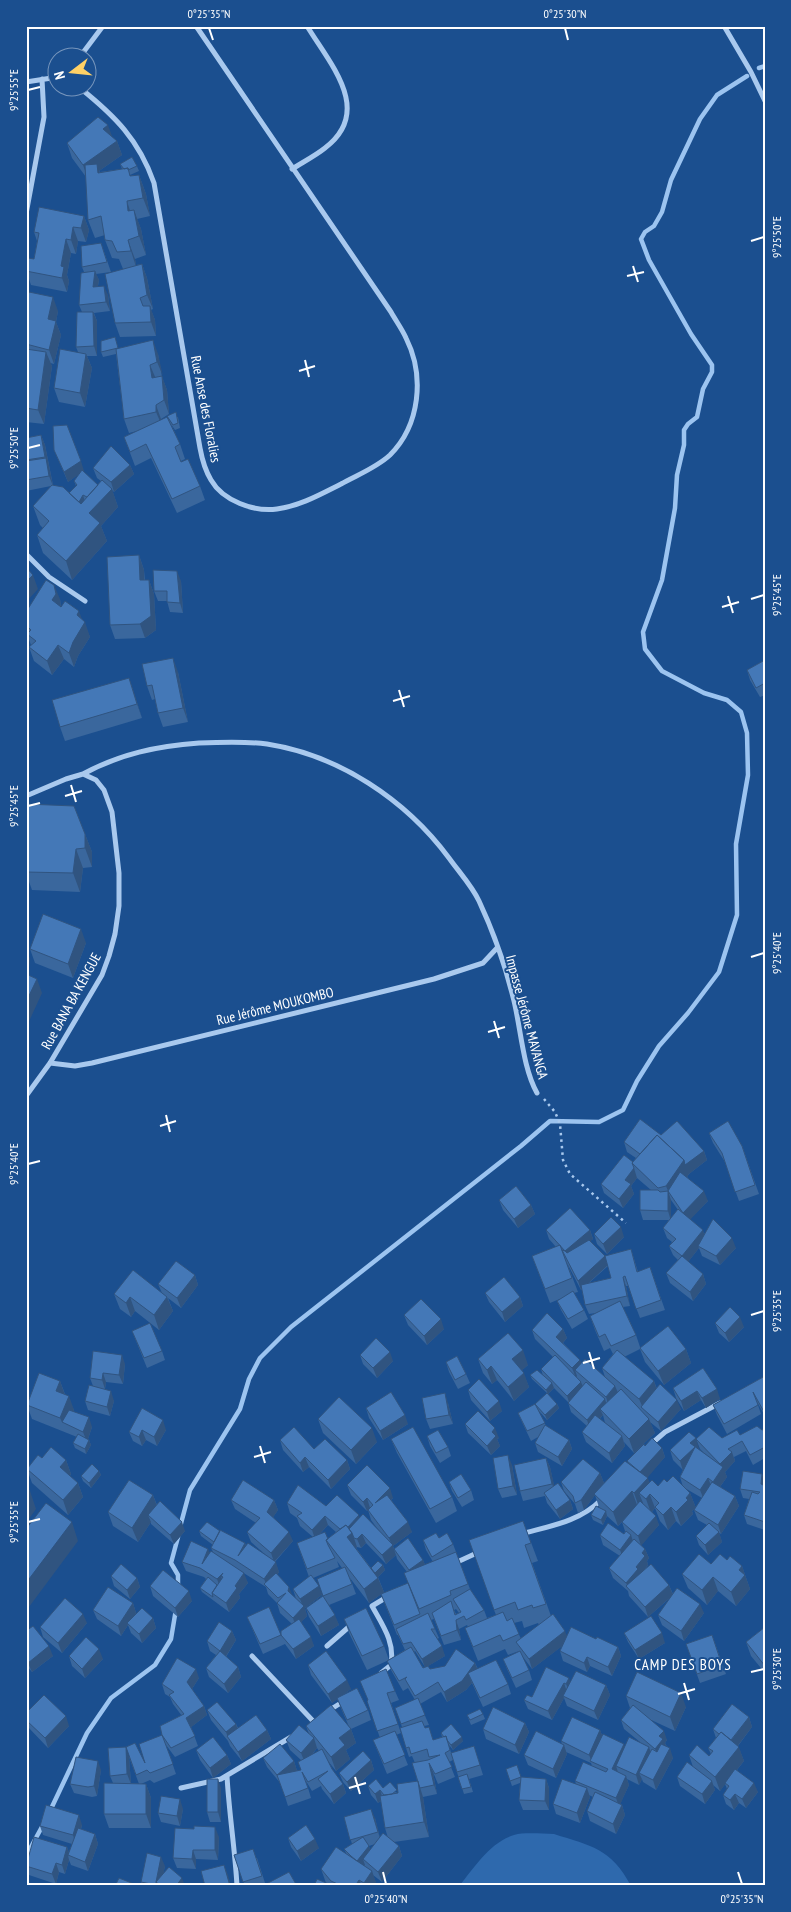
<svg xmlns="http://www.w3.org/2000/svg" width="791" height="1912" font-family="'PT Sans Narrow',sans-serif">
<rect width="100%" height="100%" fill="#1b4f8f"/>
<path fill="#2e69ad" d="M 554,1834 C 591,1846 611,1848 631,1886 L 459,1886 C 475,1867 489,1843 514,1835 C 525,1832 542,1834 554,1834 Z"/>
<g fill="none" stroke-linecap="round" stroke-linejoin="round">
<path stroke="#9cc4f0" stroke-width="4.5" d="M 759,68 L 765,66
M 180,1527 L 190,1490 L 240,1409 L 249,1379 L 260,1358 L 291,1327 L 521,1146 L 550,1121 L 599,1122 L 623,1110 L 637,1081 L 659,1046 L 688,1013 L 719,972 L 737,915 L 736,844 L 748,775 L 747,733 L 741,712 L 727,700 L 704,693 L 662,671 L 645,649 L 643,632 L 662,580 L 675,508 L 677,475 L 684,445 L 684,430 L 688,424 L 697,417 L 703,389 L 712,372 L 712,365 L 691,334 L 649,260 L 641,239 L 645,232 L 654,226 L 662,212 L 671,180 L 700,119 L 717,95 L 747,76
M 178,1586 L 178,1575 L 171,1563 L 178,1537
M 50,1811 L 87,1733 L 111,1698 L 155,1665 L 171,1639 L 176,1609
M 26,1856 L 43,1825"/>
<path stroke="#a9c9ee" stroke-width="2.5" stroke-dasharray="2.5 4" stroke-linecap="butt" d="M 544,1099 L 555,1112 L 560,1124 L 563,1160 L 570,1174 L 626,1223"/>
<path stroke="#a9c9ee" stroke-width="5" d="M 724,26 L 751,72 L 765,101
M 79,58 L 103,26
M 26,82 L 58,77
M 80,88 C 115,116 139,140 154,183 L 200,448 C 202,459 205,470 211,480 C 223,501 254,512 277,509 C 300,506 321,494 341,484 C 357,475 376,468 390,455 C 420,425 425,376 406,338 C 402,329 396,321 391,312 L 196,26
M 292,169 C 303,162 315,156 325,148 C 374,111 330,64 307,26
M 26,214 L 44,117 L 42,79
M 26,554 L 49,577 L 85,601
M 83,774 C 120,754 157,746 199,743 C 221,742 245,741 267,744 C 339,755 406,800 449,858 C 459,872 472,886 479,901 C 494,933 506,968 514,1001 C 521,1030 523,1068 537,1093
M 26,796 L 66,779 L 83,774 L 96,780 L 104,790 L 112,812 L 119,873 L 119,906 L 115,934 L 109,956 L 102,975 L 50,1063 L 26,1096
M 50,1063 L 75,1066 L 92,1063 L 434,979 L 483,963 L 497,948
M 650,1445 L 665,1432 L 720,1403
M 521,1534 C 550,1526 579,1522 601,1500
M 455,1563 L 479,1552
M 327,1646 L 351,1625
M 252,1656 L 313,1721
M 381,1673 L 391,1665 C 395,1642 383,1626 372,1606 L 387,1597
M 328,1711 L 344,1701
M 227,1776 C 229,1813 235,1849 237,1886
M 181,1788 L 221,1779 L 291,1737"/>
</g>
<path fill="#3a679d" fill-rule="evenodd" d="M 112,137 L 117,141 L 122,155 L 99,171 L 100,172 L 122,169 L 120,164 L 137,166 L 139,171 L 130,175 L 130,176 L 139,175 L 146,194 L 150,216 L 137,219 L 141,229 L 146,255 L 135,259 L 136,265 L 142,264 L 147,278 L 153,309 L 151,310 L 155,320 L 156,336 L 120,337 L 115,323 L 123,269 L 119,259 L 112,258 L 105,240 L 105,235 L 95,238 L 88,220 L 86,177 L 72,158 L 67,143 Z
M 84,216 L 89,230 L 86,242 L 78,241 L 76,254 L 71,253 L 67,275 L 69,281 L 67,292 L 31,285 L 26,270 L 34,259 L 37,241 L 34,232 Z
M 101,243 L 111,272 L 96,274 L 99,280 L 98,286 L 108,295 L 110,311 L 94,313 L 97,321 L 97,356 L 87,356 L 92,368 L 85,407 L 59,402 L 54,388 L 78,352 L 76,347 L 82,312 L 79,305 L 84,272 L 82,267 Z
M 26,302 L 58,311 L 56,322 L 61,335 L 54,364 L 50,363 L 52,366 L 44,424 L 26,422 Z
M 115,337 L 118,348 L 158,354 L 162,377 L 167,390 L 169,414 L 161,419 L 161,420 L 178,417 L 180,428 L 175,430 L 171,424 L 180,444 L 185,459 L 181,461 L 200,486 L 205,500 L 177,513 L 151,458 L 135,466 L 124,437 L 137,431 L 129,433 L 124,419 L 116,354 L 103,357 L 101,352 Z
M 41,435 L 45,445 L 53,485 L 69,493 L 76,486 L 74,481 L 79,474 L 68,482 L 54,450 L 84,471 L 83,471 L 98,485 L 101,481 L 97,478 L 93,468 L 130,465 L 134,474 L 114,492 L 112,490 L 118,507 L 101,526 L 107,541 L 72,580 L 43,553 L 37,535 L 43,528 L 40,525 L 33,506 L 51,486 L 26,491 L 26,438 Z
M 139,555 L 144,570 L 145,580 L 149,580 L 154,594 L 156,630 L 145,638 L 115,639 L 110,625 Z
M 181,581 L 183,613 L 170,612 L 167,601 L 158,601 L 154,591 Z
M 60,599 L 61,607 L 82,619 L 90,637 L 78,656 L 74,667 L 64,659 L 52,675 L 34,661 L 29,647 L 31,645 L 26,632 L 26,612 Z
M 765,660 L 765,695 L 760,697 L 750,680 L 747,670 Z
M 178,672 L 188,722 L 163,727 L 158,713 L 155,699 L 152,700 L 147,686 Z
M 129,678 L 142,718 L 65,741 L 60,727 Z
M 26,804 L 85,834 L 92,852 L 92,867 L 83,868 L 80,892 L 32,890 L 27,876 L 26,882 Z
M 86,943 L 73,978 L 35,963 L 30,949 Z
M 709,1133 L 742,1146 L 759,1194 L 739,1201 L 725,1162 L 713,1143 Z
M 661,1135 L 704,1151 L 707,1160 L 689,1174 L 687,1177 L 708,1201 L 690,1219 L 705,1234 L 736,1248 L 720,1265 L 702,1256 L 699,1248 L 688,1262 L 703,1274 L 706,1284 L 693,1301 L 670,1283 L 666,1273 L 678,1260 L 673,1255 L 669,1246 L 672,1242 L 667,1238 L 663,1228 L 669,1220 L 643,1220 L 640,1210 L 651,1190 L 637,1178 L 631,1186 L 634,1194 L 623,1208 L 604,1193 L 601,1184 L 633,1162 L 636,1158 L 627,1152 L 624,1142 ZM 671,1200 L 678,1210 L 671,1218 Z
M 499,1200 L 531,1205 L 535,1214 L 518,1228 L 503,1210 Z
M 546,1230 L 590,1230 L 593,1239 L 590,1241 L 605,1256 L 631,1249 L 638,1272 L 650,1267 L 665,1310 L 640,1318 L 628,1286 L 626,1286 L 630,1306 L 623,1307 L 636,1335 L 640,1347 L 686,1349 L 691,1363 L 664,1385 L 645,1362 L 640,1349 L 624,1357 L 654,1381 L 657,1389 L 681,1409 L 661,1431 L 650,1422 L 655,1433 L 634,1453 L 624,1442 L 625,1446 L 612,1463 L 586,1442 L 582,1432 L 587,1426 L 571,1412 L 568,1402 L 554,1388 L 548,1394 L 532,1379 L 530,1375 L 543,1376 L 541,1369 L 553,1357 L 535,1339 L 532,1330 L 563,1329 L 567,1338 L 563,1343 L 580,1360 L 581,1363 L 605,1377 L 602,1368 L 613,1354 L 610,1348 L 604,1351 L 595,1330 L 590,1316 L 596,1313 L 589,1314 L 585,1305 L 582,1290 L 581,1290 L 567,1263 L 578,1292 L 574,1293 L 584,1310 L 588,1319 L 572,1329 L 561,1310 L 557,1301 L 562,1298 L 550,1303 L 532,1256 L 556,1247 L 549,1239 ZM 608,1266 L 611,1278 L 589,1283 ZM 603,1415 L 605,1423 L 608,1426 L 600,1419 Z
M 594,1234 L 624,1237 L 607,1254 L 597,1244 Z
M 195,1275 L 198,1285 L 181,1308 L 168,1298 L 173,1311 L 159,1330 L 135,1311 L 131,1317 L 120,1309 L 114,1294 L 162,1293 L 158,1284 Z
M 485,1293 L 520,1297 L 523,1306 L 505,1322 L 489,1302 Z
M 404,1315 L 444,1329 L 427,1345 L 408,1325 Z
M 715,1323 L 744,1327 L 729,1342 L 719,1333 Z
M 132,1331 L 162,1351 L 165,1360 L 147,1368 Z
M 360,1355 L 393,1361 L 377,1378 L 363,1364 Z
M 478,1359 L 528,1365 L 522,1370 L 529,1387 L 514,1401 L 497,1380 L 492,1384 L 483,1373 Z
M 446,1362 L 466,1374 L 470,1383 L 458,1389 L 449,1372 Z
M 125,1364 L 123,1384 L 106,1382 L 105,1389 L 114,1401 L 110,1416 L 88,1410 L 85,1401 L 93,1386 L 90,1378 Z
M 703,1368 L 720,1399 L 706,1408 L 701,1400 L 684,1411 L 676,1398 L 673,1388 Z
M 765,1376 L 765,1416 L 757,1402 L 761,1414 L 727,1434 L 717,1415 L 713,1405 Z
M 60,1381 L 65,1394 L 74,1410 L 73,1412 L 92,1427 L 88,1439 L 89,1440 L 91,1445 L 86,1454 L 75,1448 L 73,1443 L 77,1437 L 32,1419 L 27,1405 Z
M 468,1390 L 502,1411 L 490,1421 L 471,1400 Z
M 448,1403 L 453,1424 L 430,1429 L 426,1419 Z
M 535,1404 L 557,1404 L 559,1408 L 547,1420 L 539,1411 L 546,1426 L 569,1440 L 572,1449 L 562,1466 L 538,1452 L 535,1443 L 538,1437 L 531,1441 L 522,1422 L 518,1413 Z
M 366,1408 L 408,1424 L 383,1440 L 369,1418 Z
M 318,1419 L 377,1442 L 356,1464 L 323,1433 Z
M 465,1424 L 499,1438 L 497,1439 L 500,1446 L 491,1455 L 468,1433 Z
M 765,1429 L 765,1458 L 753,1465 L 746,1451 L 734,1457 L 735,1461 L 725,1472 L 727,1477 L 720,1487 L 735,1496 L 739,1506 L 721,1534 L 719,1533 L 722,1542 L 708,1555 L 699,1545 L 696,1536 L 707,1525 L 698,1520 L 694,1510 L 702,1498 L 683,1487 L 680,1477 L 683,1470 L 673,1460 L 670,1450 L 699,1448 L 698,1449 L 705,1454 L 700,1449 L 696,1439 L 722,1438 L 740,1435 Z
M 166,1430 L 157,1446 L 146,1440 L 142,1446 L 133,1441 L 129,1432 Z
M 427,1436 L 448,1447 L 451,1456 L 440,1463 L 430,1446 Z
M 391,1439 L 452,1497 L 457,1511 L 436,1523 L 397,1453 Z
M 280,1440 L 314,1449 L 347,1460 L 350,1469 L 331,1489 L 309,1467 L 303,1472 L 283,1450 Z
M 645,1446 L 662,1448 L 665,1457 L 647,1477 L 649,1482 L 658,1486 L 667,1482 L 690,1493 L 696,1508 L 692,1511 L 693,1514 L 681,1526 L 676,1521 L 668,1530 L 660,1521 L 655,1508 L 652,1512 L 659,1525 L 641,1545 L 645,1549 L 649,1558 L 647,1561 L 648,1565 L 645,1570 L 669,1585 L 673,1594 L 704,1613 L 684,1641 L 662,1625 L 658,1615 L 671,1597 L 648,1617 L 629,1596 L 628,1591 L 613,1578 L 609,1568 L 620,1556 L 603,1545 L 600,1535 L 624,1534 L 625,1531 L 622,1522 L 618,1526 L 607,1516 L 603,1525 L 593,1520 L 591,1515 L 599,1507 L 595,1495 L 584,1510 L 578,1513 L 575,1504 L 564,1491 L 561,1482 L 600,1473 L 604,1483 L 599,1489 L 628,1463 L 627,1461 Z
M 42,1458 L 66,1460 L 71,1474 L 70,1476 L 78,1483 L 83,1497 L 68,1515 L 32,1483 L 27,1469 Z
M 546,1458 L 550,1467 L 554,1486 L 570,1500 L 573,1509 L 560,1519 L 547,1503 L 545,1496 L 523,1501 L 520,1491 Z
M 512,1465 L 517,1495 L 502,1498 L 498,1489 Z
M 99,1471 L 101,1475 L 91,1488 L 83,1481 L 81,1476 Z
M 762,1474 L 765,1481 L 765,1530 L 747,1524 L 744,1515 L 749,1499 L 743,1498 L 740,1489 Z
M 449,1482 L 471,1490 L 474,1500 L 462,1507 L 452,1491 Z
M 347,1485 L 393,1498 L 391,1500 L 412,1532 L 393,1546 L 394,1549 L 423,1560 L 425,1565 L 433,1562 L 426,1550 L 423,1540 L 439,1538 L 453,1544 L 470,1589 L 484,1610 L 487,1618 L 496,1615 L 494,1610 L 523,1521 L 538,1561 L 532,1563 L 551,1616 L 567,1636 L 596,1639 L 618,1647 L 621,1656 L 612,1676 L 590,1666 L 587,1672 L 563,1661 L 560,1651 L 562,1646 L 532,1669 L 520,1653 L 529,1670 L 532,1680 L 516,1688 L 507,1669 L 503,1659 L 519,1651 L 508,1655 L 505,1649 L 478,1661 L 465,1628 L 468,1627 L 467,1625 L 459,1629 L 461,1640 L 444,1645 L 434,1619 L 431,1620 L 439,1638 L 437,1639 L 445,1656 L 428,1666 L 430,1669 L 475,1663 L 478,1669 L 508,1684 L 511,1694 L 483,1707 L 472,1683 L 466,1690 L 447,1702 L 441,1692 L 420,1704 L 429,1725 L 424,1726 L 433,1740 L 442,1737 L 441,1733 L 463,1741 L 453,1750 L 449,1745 L 451,1753 L 474,1746 L 483,1775 L 469,1779 L 473,1792 L 464,1794 L 453,1760 L 449,1762 L 455,1777 L 438,1784 L 433,1772 L 437,1794 L 423,1797 L 429,1837 L 394,1842 L 399,1846 L 402,1856 L 382,1882 L 373,1875 L 377,1886 L 314,1886 L 326,1883 L 321,1869 L 346,1853 L 344,1849 L 352,1844 L 344,1817 L 375,1818 L 380,1838 L 388,1838 L 385,1828 L 381,1801 L 378,1803 L 371,1795 L 368,1786 L 383,1788 L 398,1793 L 417,1781 L 415,1763 L 412,1756 L 409,1757 L 406,1748 L 402,1727 L 395,1708 L 415,1700 L 408,1688 L 403,1691 L 391,1670 L 387,1661 L 405,1650 L 398,1635 L 397,1635 L 381,1594 L 409,1587 L 407,1572 L 397,1559 L 396,1555 L 386,1564 L 366,1543 L 361,1548 L 357,1547 L 356,1548 L 371,1568 L 383,1565 L 385,1570 L 378,1577 L 384,1592 L 369,1603 L 350,1578 L 356,1594 L 329,1605 L 339,1625 L 321,1636 L 309,1617 L 306,1608 L 323,1596 L 342,1568 L 337,1561 L 339,1567 L 313,1578 L 322,1595 L 305,1608 L 307,1616 L 301,1622 L 314,1646 L 296,1659 L 285,1644 L 263,1654 L 251,1626 L 247,1617 L 281,1635 L 292,1624 L 280,1613 L 277,1603 L 268,1594 L 266,1587 L 242,1572 L 248,1583 L 239,1594 L 240,1598 L 229,1612 L 202,1592 L 200,1588 L 206,1579 L 204,1577 L 186,1571 L 182,1562 L 213,1552 L 211,1548 L 213,1545 L 201,1536 L 199,1531 L 220,1531 L 245,1543 L 246,1546 L 267,1556 L 251,1542 L 247,1532 L 256,1523 L 235,1509 L 231,1500 L 274,1500 L 278,1510 L 273,1517 L 293,1541 L 275,1562 L 279,1572 L 277,1575 L 292,1596 L 296,1599 L 293,1589 L 309,1577 L 297,1543 L 313,1537 L 300,1526 L 297,1518 L 290,1513 L 287,1503 L 326,1506 L 360,1518 L 380,1532 L 371,1520 L 368,1510 L 370,1508 L 367,1511 L 351,1495 ZM 328,1525 L 336,1532 L 328,1539 L 320,1534 ZM 456,1609 L 459,1613 L 456,1614 L 454,1610 ZM 522,1621 L 524,1628 L 538,1623 L 539,1625 L 521,1639 L 514,1623 ZM 415,1651 L 425,1667 L 423,1668 L 414,1652 ZM 375,1844 L 370,1850 L 369,1846 Z
M 153,1495 L 157,1505 L 185,1531 L 174,1544 L 151,1524 L 151,1522 L 138,1542 L 113,1526 L 108,1512 Z
M 727,1560 L 742,1566 L 750,1589 L 736,1606 L 718,1591 L 707,1605 L 688,1588 L 682,1574 Z
M 111,1576 L 137,1578 L 140,1587 L 130,1599 L 114,1586 Z
M 150,1586 L 192,1601 L 178,1617 L 153,1596 Z
M 133,1603 L 136,1613 L 135,1615 L 153,1618 L 156,1628 L 142,1643 L 131,1633 L 128,1625 L 121,1636 L 97,1619 L 93,1610 Z
M 344,1619 L 384,1646 L 389,1660 L 367,1670 L 349,1633 Z
M 87,1623 L 62,1653 L 43,1637 L 40,1627 Z
M 765,1627 L 765,1673 L 751,1656 L 746,1642 Z
M 26,1631 L 53,1656 L 32,1672 L 26,1665 Z
M 232,1631 L 236,1640 L 226,1657 L 238,1667 L 241,1677 L 228,1693 L 209,1677 L 206,1668 L 216,1655 L 210,1651 L 207,1641 Z
M 624,1633 L 665,1643 L 639,1659 L 628,1642 Z
M 712,1635 L 726,1674 L 700,1683 L 686,1644 Z
M 69,1656 L 103,1659 L 85,1678 L 72,1666 Z
M 308,1665 L 351,1689 L 343,1695 L 368,1710 L 371,1720 L 351,1729 L 356,1743 L 346,1750 L 350,1759 L 336,1771 L 328,1761 L 332,1769 L 343,1784 L 346,1793 L 334,1804 L 322,1789 L 321,1786 L 312,1791 L 306,1781 L 311,1798 L 288,1806 L 281,1784 L 267,1767 L 263,1758 L 294,1761 L 297,1771 L 301,1770 L 301,1760 L 290,1750 L 286,1740 L 309,1734 L 306,1726 L 350,1729 L 337,1699 L 332,1703 L 311,1675 ZM 317,1748 L 319,1751 L 312,1755 Z
M 546,1667 L 571,1682 L 606,1685 L 610,1695 L 598,1720 L 567,1706 L 564,1698 L 552,1720 L 528,1709 L 524,1700 L 532,1697 Z
M 199,1678 L 192,1689 L 204,1706 L 207,1715 L 191,1727 L 198,1746 L 175,1757 L 166,1745 L 176,1774 L 154,1783 L 150,1780 L 141,1784 L 146,1784 L 151,1798 L 151,1828 L 109,1828 L 104,1814 L 113,1783 L 110,1776 L 108,1748 L 145,1763 L 162,1735 L 182,1716 L 173,1704 L 170,1697 L 165,1694 L 162,1684 ZM 129,1757 L 139,1784 L 131,1783 Z
M 360,1681 L 395,1691 L 399,1700 L 391,1703 L 401,1733 L 396,1735 L 408,1765 L 387,1774 L 373,1740 L 380,1738 L 367,1701 L 368,1700 Z
M 626,1696 L 686,1707 L 675,1731 L 649,1719 L 667,1740 L 665,1743 L 673,1758 L 656,1790 L 643,1782 L 642,1779 L 639,1785 L 627,1779 L 629,1785 L 620,1804 L 622,1805 L 625,1815 L 616,1834 L 590,1821 L 587,1811 L 593,1797 L 589,1795 L 590,1797 L 580,1823 L 556,1814 L 553,1804 L 576,1784 L 575,1781 L 592,1766 L 591,1763 L 566,1752 L 567,1754 L 556,1778 L 528,1765 L 524,1755 L 562,1744 L 561,1741 L 600,1730 L 602,1735 L 625,1747 L 640,1742 L 624,1729 L 621,1720 L 630,1708 Z
M 207,1710 L 236,1724 L 238,1728 L 267,1730 L 271,1739 L 242,1761 L 230,1746 L 228,1741 L 211,1720 Z
M 26,1713 L 69,1726 L 48,1748 L 27,1726 Z
M 483,1714 L 485,1719 L 471,1725 L 467,1715 Z
M 749,1717 L 752,1727 L 738,1746 L 744,1761 L 737,1770 L 758,1792 L 746,1808 L 739,1803 L 734,1810 L 726,1804 L 723,1795 L 727,1789 L 725,1784 L 720,1791 L 713,1785 L 715,1790 L 705,1804 L 680,1786 L 677,1777 L 693,1767 L 689,1755 L 709,1756 L 711,1754 L 708,1748 L 716,1738 L 713,1729 Z
M 525,1723 L 529,1732 L 519,1754 L 486,1739 L 483,1729 Z
M 196,1750 L 227,1755 L 231,1764 L 213,1778 L 200,1760 Z
M 371,1760 L 374,1770 L 351,1791 L 343,1782 L 339,1773 Z
M 506,1769 L 521,1777 L 546,1779 L 549,1788 L 549,1810 L 523,1810 L 519,1800 L 520,1783 L 512,1786 Z
M 101,1770 L 97,1796 L 92,1797 L 74,1793 L 70,1784 Z
M 221,1788 L 221,1822 L 210,1822 L 207,1812 Z
M 183,1809 L 180,1826 L 161,1822 L 158,1813 Z
M 82,1825 L 81,1829 L 95,1834 L 98,1844 L 88,1871 L 71,1865 L 69,1860 L 65,1874 L 59,1872 L 56,1884 L 29,1875 L 26,1867 L 26,1864 L 67,1847 L 69,1853 L 72,1844 L 43,1835 L 40,1826 Z
M 219,1837 L 218,1860 L 196,1859 L 196,1869 L 177,1868 L 173,1858 Z
M 288,1838 L 319,1848 L 301,1861 L 291,1847 Z
M 234,1855 L 257,1858 L 266,1886 L 245,1886 Z
M 165,1866 L 163,1874 L 185,1886 L 142,1886 L 141,1882 Z"/>
<path fill="#305480" d="M 108,125 L 113,139 L 103,129 Z
M 117,141 L 122,155 L 99,171 L 103,183 L 88,179 L 83,165 Z
M 139,175 L 146,194 L 150,216 L 143,198 Z
M 127,201 L 133,220 L 128,211 Z
M 134,210 L 141,229 L 146,255 L 139,236 Z
M 84,216 L 89,230 L 86,242 L 81,228 Z
M 73,227 L 78,241 L 76,254 L 71,240 Z
M 66,239 L 71,253 L 67,275 L 69,281 L 67,292 L 62,278 L 61,266 Z
M 128,240 L 135,259 L 137,270 L 131,251 Z
M 142,264 L 147,278 L 153,309 L 147,295 Z
M 95,271 L 99,280 L 96,296 L 93,287 Z
M 104,286 L 108,295 L 110,311 L 106,302 Z
M 53,297 L 58,311 L 56,322 L 61,335 L 54,364 L 49,350 L 48,319 Z
M 150,306 L 155,320 L 156,336 L 151,322 Z
M 93,312 L 97,321 L 97,356 L 94,346 Z
M 153,340 L 158,354 L 163,376 L 157,362 Z
M 46,352 L 52,366 L 44,424 L 38,410 Z
M 86,354 L 92,368 L 85,407 L 80,393 Z
M 150,365 L 156,379 L 152,378 Z
M 162,376 L 167,390 L 169,414 L 164,400 Z
M 156,405 L 161,419 L 162,426 L 156,412 Z
M 41,435 L 45,445 L 53,486 L 49,476 Z
M 81,461 L 84,471 L 68,482 L 64,472 Z
M 130,465 L 134,474 L 114,492 L 111,482 Z
M 112,489 L 118,507 L 101,526 L 107,541 L 72,580 L 66,561 L 89,513 Z
M 83,495 L 86,505 L 83,511 L 79,502 Z
M 139,555 L 144,570 L 145,594 L 140,580 Z
M 177,571 L 181,581 L 183,613 L 180,603 Z
M 33,575 L 38,589 L 26,602 L 26,582 Z
M 149,580 L 154,594 L 156,630 L 145,638 L 140,624 Z
M 54,585 L 60,599 L 61,608 L 52,600 Z
M 79,611 L 84,625 L 85,622 L 90,637 L 78,656 L 74,667 L 69,653 L 77,615 Z
M 58,645 L 64,659 L 52,675 L 47,661 Z
M 173,658 L 178,672 L 188,722 L 183,708 Z
M 129,678 L 134,692 L 142,718 L 137,704 Z
M 85,834 L 92,852 L 92,867 L 85,848 Z
M 76,849 L 83,868 L 80,892 L 73,873 Z
M 26,892 L 28,897 L 28,951 L 26,947 Z
M 81,929 L 86,943 L 73,978 L 68,964 Z
M 26,948 L 30,959 L 28,976 L 26,972 Z
M 37,979 L 42,993 L 26,1028 L 26,1002 Z
M 704,1151 L 707,1160 L 689,1174 L 673,1198 L 668,1191 L 666,1186 L 684,1160 Z
M 634,1168 L 637,1178 L 631,1186 L 634,1194 L 623,1208 L 619,1199 L 625,1180 Z
M 668,1191 L 671,1200 L 671,1221 L 668,1211 Z
M 704,1191 L 708,1201 L 687,1223 L 683,1213 Z
M 531,1205 L 535,1214 L 518,1228 L 514,1219 Z
M 621,1227 L 624,1237 L 607,1254 L 603,1244 Z
M 590,1230 L 593,1239 L 568,1261 L 565,1251 Z
M 703,1230 L 706,1239 L 698,1246 L 699,1248 L 685,1266 L 682,1256 Z
M 732,1238 L 736,1248 L 720,1265 L 716,1256 Z
M 605,1256 L 608,1265 L 581,1290 L 578,1281 Z
M 703,1274 L 706,1284 L 693,1301 L 690,1292 Z
M 195,1275 L 198,1285 L 181,1308 L 177,1298 Z
M 623,1277 L 626,1286 L 630,1306 L 627,1296 Z
M 130,1297 L 135,1311 L 131,1317 L 126,1303 Z
M 167,1297 L 173,1311 L 159,1330 L 154,1315 Z
M 520,1297 L 523,1306 L 505,1322 L 502,1312 Z
M 740,1317 L 744,1327 L 729,1342 L 725,1333 Z
M 441,1319 L 444,1329 L 427,1345 L 424,1336 Z
M 563,1329 L 567,1338 L 560,1346 L 556,1337 Z
M 686,1349 L 691,1363 L 664,1385 L 658,1371 Z
M 523,1350 L 528,1365 L 518,1374 L 512,1359 Z
M 390,1352 L 393,1361 L 377,1378 L 373,1368 Z
M 122,1355 L 125,1364 L 123,1384 L 119,1375 Z
M 580,1360 L 584,1370 L 575,1370 L 577,1376 L 576,1378 L 572,1368 Z
M 491,1366 L 497,1380 L 492,1384 L 487,1370 Z
M 103,1373 L 106,1382 L 105,1389 L 102,1380 Z
M 524,1373 L 529,1387 L 514,1401 L 508,1387 Z
M 60,1381 L 65,1395 L 56,1391 Z
M 654,1381 L 659,1396 L 643,1408 L 639,1399 Z
M 581,1382 L 585,1391 L 570,1405 L 567,1396 Z
M 552,1383 L 554,1388 L 548,1394 L 546,1390 Z
M 615,1386 L 619,1395 L 609,1407 L 606,1397 Z
M 717,1389 L 720,1399 L 706,1408 L 702,1398 Z
M 111,1391 L 114,1401 L 110,1416 L 107,1407 Z
M 697,1391 L 701,1400 L 684,1411 L 681,1401 Z
M 445,1393 L 448,1403 L 453,1424 L 449,1415 Z
M 69,1396 L 74,1410 L 68,1425 L 62,1422 L 60,1418 Z
M 605,1399 L 608,1409 L 600,1409 L 603,1415 L 590,1429 L 587,1420 Z
M 677,1400 L 681,1409 L 661,1431 L 658,1422 Z
M 499,1401 L 502,1411 L 490,1421 L 487,1412 Z
M 557,1404 L 559,1408 L 547,1420 L 545,1415 Z
M 405,1415 L 408,1424 L 383,1440 L 380,1431 Z
M 89,1417 L 92,1427 L 87,1442 L 83,1432 Z
M 649,1419 L 655,1433 L 634,1453 L 629,1439 Z
M 163,1420 L 166,1430 L 157,1446 L 154,1437 Z
M 372,1428 L 377,1442 L 356,1464 L 351,1450 Z
M 495,1428 L 499,1438 L 497,1439 L 500,1446 L 491,1455 L 487,1446 L 492,1432 Z
M 142,1430 L 146,1440 L 142,1446 L 139,1437 Z
M 622,1436 L 625,1446 L 612,1463 L 609,1453 Z
M 696,1438 L 699,1448 L 696,1451 L 683,1471 L 680,1461 L 690,1443 Z
M 89,1440 L 91,1445 L 86,1454 L 85,1449 Z
M 569,1440 L 572,1449 L 562,1466 L 558,1457 Z
M 662,1448 L 665,1457 L 643,1483 L 639,1473 Z
M 732,1452 L 735,1461 L 725,1472 L 727,1477 L 717,1491 L 713,1482 L 722,1469 L 720,1464 Z
M 508,1455 L 512,1465 L 517,1495 L 513,1486 Z
M 305,1457 L 309,1467 L 303,1472 L 300,1463 Z
M 546,1458 L 550,1467 L 556,1493 L 552,1484 Z
M 66,1460 L 71,1474 L 65,1481 L 60,1467 Z
M 347,1460 L 350,1469 L 331,1489 L 328,1480 Z
M 99,1471 L 101,1475 L 91,1488 L 89,1483 Z
M 600,1473 L 604,1483 L 584,1510 L 581,1500 Z
M 762,1474 L 765,1481 L 765,1491 L 761,1484 Z
M 648,1478 L 653,1492 L 650,1495 L 655,1508 L 651,1513 L 646,1499 L 639,1493 L 643,1503 L 639,1507 L 634,1493 Z
M 708,1478 L 712,1488 L 704,1500 L 700,1490 Z
M 78,1483 L 83,1497 L 68,1515 L 63,1500 Z
M 390,1488 L 393,1498 L 379,1512 L 375,1503 Z
M 30,1491 L 36,1509 L 26,1523 L 26,1495 Z
M 632,1491 L 637,1505 L 618,1526 L 613,1512 Z
M 690,1493 L 696,1508 L 692,1511 L 693,1514 L 681,1526 L 676,1512 Z
M 153,1495 L 158,1509 L 148,1515 L 151,1522 L 138,1542 L 132,1528 Z
M 735,1496 L 739,1506 L 721,1534 L 718,1525 Z
M 367,1498 L 370,1508 L 367,1511 L 363,1502 Z
M 274,1500 L 278,1510 L 270,1522 L 267,1512 Z
M 570,1500 L 573,1509 L 560,1519 L 556,1510 Z
M 671,1507 L 676,1521 L 668,1530 L 663,1515 Z
M 606,1511 L 607,1516 L 603,1525 L 601,1520 Z
M 359,1515 L 362,1525 L 353,1535 L 357,1547 L 352,1551 L 343,1533 Z
M 325,1516 L 328,1525 L 315,1539 L 312,1530 Z
M 656,1516 L 659,1525 L 641,1546 L 638,1536 Z
M 72,1522 L 78,1541 L 26,1611 L 26,1583 Z
M 182,1522 L 185,1531 L 174,1544 L 170,1535 Z
M 408,1522 L 412,1532 L 393,1546 L 396,1555 L 386,1564 L 382,1555 L 392,1546 L 389,1538 Z
M 289,1532 L 293,1541 L 274,1562 L 271,1553 Z
M 719,1532 L 722,1542 L 708,1555 L 705,1545 Z
M 362,1534 L 366,1543 L 361,1548 L 357,1539 Z
M 631,1535 L 634,1544 L 624,1560 L 620,1550 Z
M 245,1543 L 248,1552 L 238,1556 Z
M 208,1549 L 212,1558 L 202,1564 Z
M 645,1549 L 649,1558 L 647,1561 L 648,1565 L 629,1589 L 626,1583 L 636,1567 L 642,1553 Z
M 423,1560 L 427,1569 L 413,1580 L 409,1570 Z
M 276,1562 L 279,1572 L 268,1588 L 264,1579 Z
M 383,1565 L 385,1570 L 376,1579 L 374,1574 Z
M 742,1566 L 750,1589 L 736,1606 L 731,1592 L 739,1570 Z
M 223,1573 L 223,1577 L 221,1576 L 224,1585 L 220,1587 L 217,1579 Z
M 244,1573 L 248,1583 L 239,1594 L 240,1598 L 229,1612 L 226,1603 L 235,1586 Z
M 713,1577 L 718,1591 L 707,1605 L 702,1590 Z
M 137,1578 L 140,1587 L 130,1599 L 127,1590 Z
M 378,1578 L 384,1592 L 369,1603 L 364,1589 Z
M 669,1585 L 673,1595 L 648,1617 L 645,1607 Z
M 319,1586 L 322,1595 L 305,1608 L 307,1616 L 296,1628 L 293,1618 L 303,1607 L 300,1599 Z
M 289,1587 L 293,1597 L 288,1591 Z
M 189,1591 L 192,1601 L 178,1617 L 175,1608 Z
M 133,1603 L 136,1613 L 129,1624 L 127,1623 L 128,1625 L 121,1636 L 118,1626 Z
M 700,1604 L 704,1613 L 684,1641 L 681,1631 Z
M 83,1614 L 87,1623 L 62,1653 L 58,1643 Z
M 335,1615 L 339,1625 L 321,1636 L 318,1626 Z
M 153,1618 L 156,1628 L 142,1643 L 139,1634 Z
M 456,1620 L 459,1629 L 461,1640 L 457,1630 Z
M 232,1631 L 236,1640 L 223,1661 L 220,1651 Z
M 565,1631 L 569,1641 L 532,1669 L 529,1659 Z
M 662,1633 L 665,1643 L 639,1659 L 635,1650 Z
M 311,1637 L 314,1646 L 296,1659 L 293,1649 Z
M 49,1646 L 53,1656 L 32,1672 L 28,1663 Z
M 442,1646 L 445,1656 L 425,1668 L 422,1659 Z
M 618,1647 L 621,1656 L 612,1676 L 608,1667 Z
M 99,1649 L 103,1659 L 85,1678 L 82,1669 Z
M 587,1657 L 590,1666 L 587,1672 L 584,1663 Z
M 475,1663 L 479,1673 L 468,1673 L 472,1683 L 466,1690 L 447,1702 L 444,1692 Z
M 238,1667 L 241,1677 L 228,1693 L 224,1684 Z
M 196,1669 L 199,1678 L 190,1692 L 187,1682 Z
M 569,1678 L 573,1687 L 570,1693 L 566,1684 Z
M 347,1680 L 351,1689 L 332,1703 L 328,1694 Z
M 564,1683 L 567,1692 L 563,1696 L 564,1698 L 552,1720 L 548,1711 Z
M 606,1685 L 610,1695 L 598,1720 L 594,1711 Z
M 681,1693 L 686,1707 L 675,1731 L 670,1717 Z
M 204,1706 L 207,1715 L 190,1728 L 186,1718 Z
M 66,1716 L 69,1726 L 48,1748 L 45,1738 Z
M 749,1717 L 752,1727 L 733,1752 L 730,1742 Z
M 525,1723 L 529,1732 L 519,1754 L 515,1745 Z
M 236,1724 L 239,1733 L 228,1738 L 226,1732 Z
M 351,1729 L 356,1743 L 346,1750 L 350,1759 L 336,1771 L 331,1757 L 339,1738 Z
M 267,1730 L 271,1739 L 242,1761 L 238,1752 Z
M 600,1730 L 604,1740 L 592,1762 L 589,1755 Z
M 664,1731 L 667,1740 L 665,1743 L 667,1748 L 659,1758 L 655,1749 L 659,1736 Z
M 462,1737 L 463,1741 L 453,1750 L 451,1745 Z
M 314,1738 L 317,1748 L 305,1763 L 301,1753 Z
M 624,1744 L 627,1753 L 616,1766 L 618,1772 L 612,1769 Z
M 564,1745 L 567,1754 L 556,1778 L 553,1769 Z
M 126,1747 L 129,1757 L 131,1784 L 127,1774 Z
M 649,1747 L 652,1756 L 639,1773 L 642,1779 L 639,1785 L 636,1775 Z
M 739,1747 L 744,1761 L 720,1791 L 715,1777 Z
M 670,1748 L 673,1758 L 656,1790 L 653,1780 Z
M 227,1755 L 231,1764 L 213,1778 L 210,1768 Z
M 371,1760 L 374,1770 L 351,1791 L 347,1782 Z
M 98,1761 L 101,1770 L 97,1796 L 94,1786 Z
M 294,1761 L 297,1771 L 277,1775 Z
M 429,1763 L 433,1772 L 437,1794 L 434,1785 Z
M 626,1776 L 629,1785 L 619,1807 L 616,1798 Z
M 218,1779 L 221,1788 L 221,1822 L 218,1812 Z
M 546,1779 L 549,1788 L 549,1810 L 545,1801 Z
M 418,1781 L 423,1797 L 429,1837 L 424,1822 Z
M 712,1781 L 715,1790 L 705,1804 L 702,1794 Z
M 754,1783 L 758,1792 L 746,1808 L 742,1799 Z
M 146,1784 L 151,1798 L 151,1828 L 146,1814 Z
M 343,1784 L 346,1793 L 334,1804 L 330,1794 Z
M 587,1788 L 590,1797 L 580,1823 L 577,1813 Z
M 380,1790 L 383,1799 L 378,1803 L 375,1794 Z
M 735,1794 L 739,1803 L 734,1810 L 730,1800 Z
M 180,1799 L 183,1809 L 180,1826 L 177,1816 Z
M 622,1805 L 625,1815 L 616,1834 L 613,1824 Z
M 371,1809 L 375,1818 L 381,1842 L 378,1832 Z
M 79,1815 L 82,1825 L 76,1845 L 73,1835 Z
M 215,1827 L 219,1837 L 218,1860 L 215,1850 Z
M 95,1834 L 98,1844 L 88,1871 L 85,1862 Z
M 315,1839 L 319,1848 L 301,1861 L 297,1851 Z
M 369,1846 L 372,1855 L 363,1859 L 365,1865 L 359,1872 L 356,1862 Z
M 399,1846 L 402,1856 L 382,1882 L 378,1872 Z
M 67,1847 L 70,1856 L 68,1855 L 69,1860 L 65,1874 L 62,1865 Z
M 193,1850 L 196,1859 L 196,1869 L 192,1859 Z
M 161,1857 L 165,1866 L 161,1886 L 156,1882 Z
M 56,1863 L 59,1872 L 56,1884 L 52,1874 Z
M 224,1865 L 228,1875 L 231,1886 L 230,1886 Z
M 372,1871 L 377,1885 L 365,1886 L 364,1883 Z
M 182,1878 L 185,1886 L 176,1886 Z
M 359,1880 L 362,1886 L 355,1886 Z"/>
<path fill="#4478b7" stroke="#305480" d="M 98,117 L 108,125 L 103,129 L 117,141 L 83,165 L 67,143 Z
M 132,157 L 137,166 L 128,170 L 128,168 L 124,169 L 120,164 Z
M 97,164 L 98,173 L 128,168 L 130,176 L 139,175 L 143,198 L 127,201 L 128,211 L 134,210 L 139,236 L 128,240 L 131,251 L 117,252 L 112,241 L 105,240 L 101,216 L 88,220 L 85,165 Z
M 39,207 L 84,216 L 81,228 L 73,227 L 71,240 L 66,239 L 61,266 L 64,267 L 62,278 L 26,271 L 28,258 L 34,259 L 39,233 L 34,232 Z
M 101,243 L 107,262 L 82,267 L 81,246 Z
M 142,264 L 147,295 L 140,298 L 143,306 L 150,306 L 151,322 L 115,323 L 105,274 Z
M 95,271 L 93,287 L 104,286 L 106,302 L 79,305 L 81,273 Z
M 29,292 L 53,297 L 48,319 L 56,321 L 49,350 L 26,344 L 26,302 Z
M 77,312 L 93,312 L 94,346 L 76,347 Z
M 115,337 L 118,348 L 101,352 L 101,341 Z
M 153,340 L 157,362 L 150,365 L 152,378 L 162,376 L 164,400 L 156,405 L 156,412 L 124,419 L 116,349 Z
M 26,349 L 46,352 L 38,410 L 26,408 Z
M 60,349 L 86,354 L 80,393 L 54,388 Z
M 176,412 L 178,423 L 173,425 L 167,416 Z
M 167,417 L 180,444 L 175,447 L 181,462 L 188,459 L 200,486 L 172,499 L 146,444 L 130,452 L 124,437 Z
M 67,425 L 81,461 L 64,472 L 54,450 L 53,426 Z
M 41,435 L 45,457 L 26,460 L 26,438 Z
M 111,446 L 130,465 L 111,482 L 93,468 Z
M 46,458 L 49,476 L 26,480 L 26,461 Z
M 82,470 L 98,485 L 87,497 L 83,495 L 79,502 L 69,493 L 77,485 L 74,481 Z
M 102,480 L 112,489 L 89,513 L 100,523 L 66,561 L 37,535 L 49,521 L 33,506 L 52,485 L 63,487 L 81,504 Z
M 139,555 L 140,580 L 149,580 L 151,616 L 140,624 L 110,625 L 107,557 Z
M 26,567 L 33,575 L 26,582 Z
M 153,570 L 177,571 L 180,603 L 167,602 L 167,591 L 154,591 Z
M 46,580 L 54,585 L 56,594 L 52,600 L 61,607 L 65,601 L 79,611 L 77,615 L 85,622 L 73,642 L 69,653 L 58,645 L 47,661 L 29,647 L 36,641 L 27,634 L 31,630 L 26,625 L 26,612 Z
M 173,658 L 183,708 L 158,713 L 152,685 L 147,686 L 142,664 Z
M 765,660 L 765,683 L 756,688 L 747,670 Z
M 129,678 L 137,704 L 60,727 L 52,700 Z
M 26,804 L 74,806 L 85,834 L 85,848 L 76,849 L 73,873 L 26,872 L 27,848 L 26,848 Z
M 43,914 L 81,929 L 68,964 L 30,949 Z
M 26,974 L 37,979 L 26,1002 Z
M 640,1119 L 661,1135 L 677,1121 L 704,1151 L 685,1165 L 684,1160 L 657,1135 L 640,1154 L 624,1142 Z
M 728,1121 L 742,1146 L 755,1185 L 735,1192 L 722,1153 L 709,1133 Z
M 657,1135 L 684,1160 L 666,1186 L 658,1188 L 632,1163 Z
M 624,1155 L 633,1162 L 632,1163 L 634,1168 L 625,1180 L 631,1184 L 619,1199 L 601,1184 Z
M 680,1172 L 704,1191 L 683,1213 L 668,1191 Z
M 516,1186 L 531,1205 L 514,1219 L 499,1200 Z
M 640,1190 L 658,1190 L 660,1192 L 668,1191 L 668,1211 L 640,1210 Z
M 570,1208 L 590,1230 L 565,1251 L 567,1253 L 589,1240 L 605,1256 L 631,1249 L 637,1272 L 650,1267 L 661,1300 L 636,1309 L 625,1276 L 623,1277 L 627,1296 L 585,1305 L 581,1285 L 611,1278 L 605,1256 L 578,1281 L 562,1250 L 565,1251 L 546,1230 Z
M 678,1209 L 703,1230 L 682,1256 L 669,1246 L 676,1239 L 663,1228 Z
M 611,1217 L 621,1227 L 603,1244 L 594,1234 Z
M 713,1219 L 732,1238 L 716,1256 L 698,1246 Z
M 560,1245 L 572,1278 L 545,1289 L 532,1256 Z
M 682,1256 L 703,1274 L 690,1292 L 666,1273 Z
M 176,1261 L 195,1275 L 177,1298 L 158,1284 Z
M 133,1270 L 167,1297 L 154,1315 L 130,1297 L 126,1303 L 114,1294 Z
M 504,1277 L 520,1297 L 502,1312 L 485,1293 Z
M 573,1291 L 584,1310 L 568,1319 L 557,1301 Z
M 421,1299 L 441,1319 L 424,1336 L 404,1315 Z
M 620,1301 L 636,1335 L 611,1346 L 605,1334 L 599,1337 L 590,1316 Z
M 730,1307 L 740,1317 L 725,1333 L 715,1323 Z
M 547,1313 L 563,1329 L 556,1337 L 580,1360 L 572,1368 L 532,1330 Z
M 150,1323 L 162,1351 L 144,1358 L 132,1331 Z
M 668,1326 L 686,1349 L 658,1371 L 640,1348 Z
M 508,1333 L 523,1350 L 512,1359 L 524,1373 L 508,1387 L 491,1366 L 487,1370 L 478,1359 Z
M 376,1338 L 390,1352 L 373,1368 L 360,1355 Z
M 617,1350 L 654,1381 L 639,1399 L 602,1368 Z
M 93,1351 L 122,1355 L 119,1375 L 103,1373 L 102,1380 L 90,1378 Z
M 555,1355 L 581,1382 L 567,1396 L 541,1369 Z
M 457,1356 L 466,1374 L 455,1380 L 446,1362 Z
M 585,1359 L 615,1386 L 606,1397 L 575,1370 Z
M 703,1368 L 717,1389 L 702,1398 L 697,1391 L 681,1401 L 673,1388 Z
M 537,1370 L 552,1383 L 546,1390 L 530,1375 Z
M 39,1373 L 60,1381 L 56,1391 L 69,1396 L 60,1418 L 27,1405 Z
M 765,1376 L 765,1409 L 763,1410 L 753,1392 L 758,1405 L 724,1424 L 713,1405 Z
M 479,1379 L 499,1401 L 487,1412 L 468,1390 Z
M 586,1382 L 605,1399 L 587,1420 L 568,1403 Z
M 660,1384 L 677,1400 L 658,1422 L 641,1407 Z
M 89,1385 L 111,1391 L 107,1407 L 85,1401 Z
M 621,1389 L 649,1419 L 629,1439 L 600,1409 Z
M 391,1392 L 405,1415 L 380,1431 L 366,1408 Z
M 445,1393 L 449,1415 L 426,1419 L 422,1398 Z
M 547,1393 L 557,1404 L 545,1415 L 535,1404 Z
M 339,1397 L 372,1428 L 351,1450 L 318,1419 Z
M 535,1404 L 545,1423 L 527,1431 L 518,1413 Z
M 142,1408 L 163,1420 L 154,1437 L 142,1430 L 139,1437 L 129,1432 Z
M 69,1410 L 89,1417 L 83,1432 L 62,1422 Z
M 478,1411 L 495,1428 L 492,1432 L 496,1436 L 487,1446 L 465,1424 Z
M 595,1415 L 622,1436 L 609,1453 L 582,1432 Z
M 545,1425 L 569,1440 L 558,1457 L 535,1443 Z
M 757,1426 L 762,1430 L 765,1429 L 765,1447 L 750,1455 L 742,1441 L 728,1449 L 732,1452 L 720,1464 L 696,1439 L 709,1427 L 722,1438 L 737,1430 L 740,1435 Z
M 294,1427 L 314,1449 L 325,1439 L 347,1460 L 328,1480 L 305,1457 L 300,1463 L 280,1440 Z
M 413,1427 L 452,1497 L 430,1509 L 391,1439 Z
M 438,1430 L 448,1447 L 436,1453 L 427,1436 Z
M 689,1432 L 696,1438 L 690,1443 L 723,1467 L 713,1482 L 708,1478 L 700,1490 L 680,1477 L 695,1447 L 680,1461 L 670,1450 Z
M 78,1434 L 89,1440 L 85,1449 L 73,1443 Z
M 652,1438 L 662,1448 L 640,1472 L 627,1461 L 644,1444 L 645,1446 Z
M 51,1447 L 66,1460 L 60,1467 L 78,1483 L 63,1500 L 27,1469 L 38,1455 L 42,1458 Z
M 508,1455 L 513,1486 L 498,1489 L 493,1458 Z
M 546,1458 L 552,1484 L 520,1491 L 514,1465 Z
M 583,1459 L 600,1473 L 581,1500 L 575,1503 L 573,1496 L 561,1482 Z
M 625,1461 L 648,1478 L 634,1493 L 632,1491 L 613,1512 L 594,1494 Z
M 92,1464 L 99,1471 L 89,1483 L 81,1476 Z
M 367,1465 L 390,1488 L 375,1503 L 387,1495 L 408,1522 L 389,1538 L 368,1510 L 373,1505 L 367,1498 L 363,1502 L 347,1485 Z
M 743,1471 L 762,1474 L 761,1484 L 765,1486 L 765,1522 L 744,1515 L 752,1492 L 758,1494 L 760,1492 L 740,1489 Z
M 461,1474 L 471,1490 L 458,1498 L 449,1482 Z
M 673,1476 L 690,1493 L 686,1498 L 688,1500 L 676,1512 L 671,1507 L 663,1515 L 655,1507 L 659,1503 L 650,1494 L 646,1499 L 639,1493 L 652,1480 L 658,1486 L 664,1479 L 667,1482 Z
M 129,1480 L 153,1495 L 132,1528 L 108,1512 Z
M 243,1480 L 274,1500 L 267,1512 L 289,1532 L 271,1553 L 247,1532 L 260,1518 L 231,1500 Z
M 712,1482 L 735,1496 L 718,1525 L 694,1510 Z
M 558,1483 L 570,1500 L 556,1510 L 544,1493 Z
M 298,1485 L 326,1506 L 337,1495 L 359,1515 L 348,1527 L 346,1525 L 340,1529 L 325,1516 L 312,1530 L 297,1516 L 302,1513 L 287,1503 Z
M 26,1488 L 30,1491 L 26,1495 Z
M 160,1501 L 182,1522 L 170,1535 L 148,1515 Z
M 640,1501 L 656,1516 L 638,1536 L 622,1522 Z
M 46,1503 L 72,1522 L 26,1583 L 26,1529 Z
M 596,1506 L 606,1511 L 601,1520 L 591,1515 Z
M 363,1514 L 393,1545 L 382,1555 L 362,1534 L 357,1539 L 354,1538 L 352,1533 L 349,1529 Z
M 523,1521 L 531,1543 L 525,1545 L 546,1604 L 533,1608 L 532,1605 L 518,1610 L 515,1602 L 494,1610 L 469,1540 Z
M 207,1522 L 220,1531 L 214,1542 L 199,1531 Z
M 608,1523 L 624,1534 L 626,1531 L 631,1535 L 620,1550 L 600,1535 Z
M 709,1523 L 719,1532 L 705,1545 L 696,1536 Z
M 346,1525 L 352,1533 L 347,1537 L 378,1578 L 364,1589 L 326,1540 Z
M 220,1530 L 245,1543 L 238,1556 L 248,1543 L 276,1562 L 264,1579 L 235,1560 L 211,1548 Z
M 325,1532 L 328,1539 L 326,1540 L 328,1545 L 335,1558 L 307,1569 L 297,1543 Z
M 436,1533 L 439,1538 L 447,1533 L 453,1544 L 432,1557 L 423,1540 Z
M 408,1538 L 423,1560 L 409,1570 L 394,1549 Z
M 634,1539 L 645,1549 L 642,1553 L 645,1556 L 636,1567 L 638,1569 L 626,1583 L 609,1568 Z
M 191,1541 L 208,1549 L 202,1564 L 211,1551 L 244,1573 L 235,1586 L 237,1588 L 226,1603 L 212,1593 L 223,1577 L 221,1576 L 223,1573 L 217,1579 L 200,1568 L 182,1562 Z
M 456,1552 L 468,1584 L 450,1591 L 451,1595 L 419,1609 L 404,1573 Z
M 699,1554 L 711,1564 L 720,1554 L 727,1560 L 730,1556 L 742,1566 L 739,1570 L 745,1575 L 731,1592 L 713,1577 L 702,1590 L 682,1574 Z
M 378,1561 L 383,1565 L 375,1573 L 371,1568 Z
M 121,1564 L 137,1578 L 127,1590 L 111,1576 Z
M 651,1564 L 669,1585 L 645,1607 L 626,1586 Z
M 345,1567 L 352,1584 L 323,1596 L 335,1615 L 318,1626 L 306,1608 L 323,1596 L 317,1579 Z
M 163,1570 L 189,1591 L 175,1608 L 150,1586 Z
M 276,1573 L 289,1587 L 288,1591 L 304,1606 L 293,1618 L 277,1603 L 286,1593 L 278,1598 L 264,1584 Z
M 311,1575 L 319,1586 L 300,1599 L 293,1589 Z
M 208,1577 L 217,1585 L 212,1593 L 213,1597 L 200,1588 Z
M 408,1583 L 420,1614 L 394,1625 L 381,1594 Z
M 108,1587 L 133,1603 L 118,1626 L 93,1610 Z
M 677,1588 L 700,1604 L 681,1631 L 658,1615 Z
M 470,1589 L 484,1610 L 466,1620 L 464,1616 L 456,1620 L 457,1630 L 441,1636 L 432,1613 L 451,1601 L 455,1615 L 461,1612 L 453,1599 Z
M 65,1598 L 83,1614 L 58,1643 L 40,1627 Z
M 269,1607 L 281,1635 L 281,1631 L 299,1619 L 311,1637 L 293,1649 L 281,1635 L 260,1644 L 247,1617 Z
M 142,1608 L 153,1618 L 139,1634 L 127,1623 Z
M 366,1608 L 384,1646 L 362,1656 L 344,1619 Z
M 503,1612 L 507,1621 L 512,1618 L 519,1634 L 503,1641 L 500,1635 L 473,1647 L 465,1628 Z
M 428,1613 L 435,1629 L 431,1629 L 442,1646 L 422,1659 L 411,1642 L 403,1644 L 396,1629 Z
M 553,1614 L 565,1631 L 529,1659 L 516,1642 Z
M 651,1616 L 662,1633 L 635,1650 L 624,1633 Z
M 219,1622 L 232,1631 L 220,1651 L 207,1641 Z
M 33,1626 L 49,1646 L 28,1663 L 26,1660 L 26,1631 Z
M 571,1627 L 596,1639 L 597,1637 L 618,1647 L 608,1667 L 587,1657 L 584,1663 L 560,1651 Z
M 765,1627 L 765,1666 L 746,1642 Z
M 712,1635 L 722,1665 L 697,1674 L 686,1644 Z
M 86,1637 L 99,1649 L 82,1669 L 69,1656 Z
M 411,1647 L 423,1668 L 428,1666 L 430,1669 L 445,1666 L 456,1649 L 475,1663 L 462,1681 L 444,1692 L 438,1682 L 415,1696 L 405,1679 L 407,1677 L 399,1681 L 387,1661 Z
M 220,1651 L 238,1667 L 224,1684 L 206,1668 Z
M 326,1651 L 347,1680 L 328,1694 L 308,1665 Z
M 520,1651 L 529,1670 L 512,1678 L 503,1659 Z
M 177,1658 L 196,1669 L 187,1682 L 204,1706 L 186,1718 L 195,1736 L 171,1748 L 162,1735 L 160,1726 L 184,1714 L 169,1695 L 174,1692 L 162,1684 Z
M 496,1660 L 508,1684 L 480,1698 L 468,1673 Z
M 546,1667 L 569,1678 L 566,1684 L 564,1683 L 548,1711 L 524,1700 L 527,1695 L 532,1697 Z
M 386,1669 L 395,1691 L 387,1693 L 398,1724 L 377,1731 L 367,1701 L 368,1700 L 360,1681 Z
M 576,1671 L 606,1685 L 594,1711 L 563,1696 Z
M 637,1672 L 681,1693 L 670,1717 L 626,1696 Z
M 357,1688 L 368,1710 L 347,1720 L 337,1698 Z
M 44,1695 L 66,1716 L 45,1738 L 26,1720 L 26,1713 Z
M 418,1698 L 425,1715 L 401,1724 L 395,1708 Z
M 217,1702 L 236,1724 L 226,1732 L 207,1710 Z
M 732,1704 L 749,1717 L 731,1740 L 721,1732 L 719,1734 L 713,1729 Z
M 331,1705 L 351,1729 L 339,1738 L 345,1745 L 331,1757 L 306,1726 Z
M 633,1705 L 664,1731 L 659,1736 L 663,1739 L 655,1749 L 621,1720 Z
M 493,1707 L 525,1723 L 515,1745 L 483,1729 Z
M 480,1709 L 483,1714 L 470,1720 L 467,1715 Z
M 256,1715 L 267,1730 L 238,1752 L 227,1736 Z
M 572,1717 L 600,1730 L 589,1755 L 561,1741 Z
M 422,1721 L 425,1728 L 429,1727 L 433,1740 L 446,1736 L 450,1750 L 445,1753 L 452,1767 L 435,1774 L 429,1763 L 434,1785 L 420,1788 L 412,1763 L 428,1760 L 440,1755 L 429,1757 L 427,1749 L 411,1754 L 409,1747 L 406,1748 L 400,1728 Z
M 451,1724 L 462,1737 L 451,1745 L 447,1740 L 446,1736 L 444,1737 L 441,1733 Z
M 299,1725 L 314,1738 L 301,1753 L 286,1740 Z
M 395,1731 L 405,1755 L 384,1764 L 373,1740 Z
M 536,1731 L 564,1745 L 553,1769 L 524,1755 Z
M 721,1732 L 739,1747 L 715,1777 L 689,1755 L 697,1745 L 709,1756 L 713,1751 L 708,1748 Z
M 603,1734 L 624,1744 L 612,1769 L 626,1776 L 616,1798 L 575,1781 L 583,1762 L 606,1772 L 608,1769 L 590,1761 Z
M 162,1735 L 173,1764 L 150,1773 L 147,1770 L 136,1775 L 126,1747 L 127,1774 L 110,1776 L 108,1748 L 126,1747 L 135,1743 L 145,1763 L 139,1744 Z
M 213,1737 L 227,1755 L 210,1768 L 196,1750 Z
M 629,1737 L 649,1747 L 636,1775 L 616,1766 Z
M 280,1744 L 294,1761 L 277,1775 L 301,1770 L 298,1762 L 322,1749 L 332,1769 L 343,1784 L 330,1794 L 318,1779 L 328,1771 L 308,1782 L 302,1772 L 308,1788 L 285,1797 L 277,1775 L 263,1758 Z
M 661,1744 L 670,1748 L 653,1780 L 639,1773 L 652,1749 L 657,1752 Z
M 474,1746 L 480,1765 L 457,1772 L 451,1753 Z
M 363,1751 L 371,1760 L 347,1782 L 339,1773 Z
M 76,1757 L 98,1761 L 94,1786 L 88,1787 L 70,1784 Z
M 687,1762 L 712,1781 L 702,1794 L 677,1777 Z
M 517,1765 L 521,1777 L 510,1781 L 506,1769 Z
M 735,1769 L 754,1783 L 742,1799 L 735,1794 L 730,1800 L 723,1795 L 729,1786 L 725,1783 Z
M 467,1774 L 471,1787 L 462,1789 L 458,1777 Z
M 521,1777 L 546,1779 L 545,1801 L 519,1800 Z
M 207,1779 L 218,1779 L 218,1812 L 207,1812 Z
M 376,1779 L 383,1788 L 390,1782 L 397,1790 L 392,1794 L 384,1795 L 380,1790 L 375,1794 L 368,1786 Z
M 562,1779 L 587,1788 L 577,1813 L 553,1804 Z
M 418,1781 L 424,1822 L 385,1828 L 380,1796 L 398,1793 L 397,1784 Z
M 104,1783 L 146,1784 L 146,1814 L 104,1814 Z
M 595,1792 L 622,1805 L 613,1824 L 587,1811 Z
M 161,1796 L 180,1799 L 177,1816 L 158,1813 Z
M 46,1805 L 79,1815 L 73,1835 L 40,1826 Z
M 371,1809 L 378,1832 L 350,1840 L 344,1817 Z
M 306,1825 L 315,1839 L 297,1851 L 288,1838 Z
M 194,1826 L 215,1827 L 215,1850 L 193,1850 L 192,1859 L 173,1858 L 175,1828 L 194,1829 Z
M 78,1828 L 95,1834 L 85,1862 L 68,1855 Z
M 383,1833 L 399,1846 L 378,1872 L 363,1859 Z
M 34,1837 L 67,1847 L 62,1865 L 56,1863 L 52,1874 L 26,1866 Z
M 363,1837 L 369,1846 L 357,1861 L 351,1856 L 344,1849 Z
M 336,1847 L 372,1871 L 364,1883 L 359,1880 L 355,1886 L 342,1886 L 331,1881 L 321,1869 Z
M 253,1849 L 262,1876 L 243,1882 L 234,1855 Z
M 147,1853 L 161,1857 L 156,1882 L 169,1867 L 182,1878 L 176,1886 L 161,1886 L 156,1882 L 156,1885 L 141,1882 Z
M 224,1865 L 230,1886 L 205,1886 L 201,1871 Z
M 289,1872 L 297,1886 L 270,1886 L 268,1883 Z
M 119,1878 L 134,1884 L 133,1886 L 115,1886 Z
M 317,1879 L 333,1886 L 314,1886 Z"/>
<path fill="none" stroke="#fff" stroke-width="2" d="M 209,28 L 213,40M 565,28 L 568,40M 28,90 L 40,87M 751,241 L 764,237M 633,266 L 638,282M 627,276 L 644,272M 305,360 L 309,377M 299,371 L 315,366M 28,448 L 40,445M 728,596 L 733,613M 751,599 L 764,595M 722,607 L 739,602M 399,690 L 404,707M 393,701 L 410,696M 71,785 L 76,802M 65,796 L 82,791M 28,806 L 40,803M 751,957 L 764,953M 494,1021 L 499,1038M 488,1032 L 505,1027M 166,1115 L 170,1132M 160,1126 L 176,1121M 28,1164 L 40,1161M 751,1315 L 764,1311M 589,1352 L 594,1369M 583,1363 L 600,1358M 260,1446 L 265,1463M 254,1457 L 271,1452M 28,1522 L 40,1519M 751,1672 L 764,1669M 684,1683 L 689,1700M 678,1694 L 695,1689M 355,1777 L 360,1794M 349,1788 L 366,1783M 383,1872 L 386,1884M 738,1872 L 742,1884"/>
<g text-anchor="middle" stroke-width="4" stroke-linejoin="round" paint-order="stroke">
<g font-size="14" fill="#fff" stroke="#1b4f8f">
<text transform="translate(206 409) rotate(79)" y="5">Rue Anse des Floralies</text>
<text transform="translate(71 1001) rotate(-61)" y="5">Rue BANA BA KENGUE</text>
<text transform="translate(275 1006) rotate(-14)" y="5">Rue Jérôme MOUKOMBO</text>
<text transform="translate(527 1017) rotate(75)" y="5">Impasse Jérôme MAVANGA</text>
</g>
<g font-size="15" letter-spacing="1" fill="#fff" stroke="#1b4f8f">
<text x="683" y="1670">CAMP DES BOYS</text>
</g>
</g>
<rect width="791" height="1912" fill="none" stroke="#1b4f8f" stroke-width="55"/>
<g transform="translate(72 72) rotate(254)"><circle r="24" fill="#1b4f8f" stroke="#7695bc"/>
<path d="M0-4L9 19L0 12L-9 19Z" fill="#ffd166"/>
<text y="-8" font-size="14" font-weight="bold" text-anchor="middle" fill="#ffffff">N</text>
</g>
<rect x="28" y="28" width="736" height="1856" fill="none" stroke="#fff" stroke-width="2"/>
<g font-size="12" text-anchor="middle" fill="#fff">
<text x="209" y="18">0°25'35"N</text>
<text x="565" y="18">0°25'30"N</text>
<text transform="translate(14 90) rotate(-90)" y="4">9°25'55"E</text>
<text transform="translate(777 237) rotate(-90)" y="4">9°25'50"E</text>
<text transform="translate(14 448) rotate(-90)" y="4">9°25'50"E</text>
<text transform="translate(777 595) rotate(-90)" y="4">9°25'45"E</text>
<text transform="translate(14 806) rotate(-90)" y="4">9°25'45"E</text>
<text transform="translate(777 953) rotate(-90)" y="4">9°25'40"E</text>
<text transform="translate(14 1164) rotate(-90)" y="4">9°25'40"E</text>
<text transform="translate(777 1311) rotate(-90)" y="4">9°25'35"E</text>
<text transform="translate(14 1522) rotate(-90)" y="4">9°25'35"E</text>
<text transform="translate(777 1669) rotate(-90)" y="4">9°25'30"E</text>
<text x="386" y="1903">0°25'40"N</text>
<text x="742" y="1903">0°25'35"N</text>
</g>
</svg>
